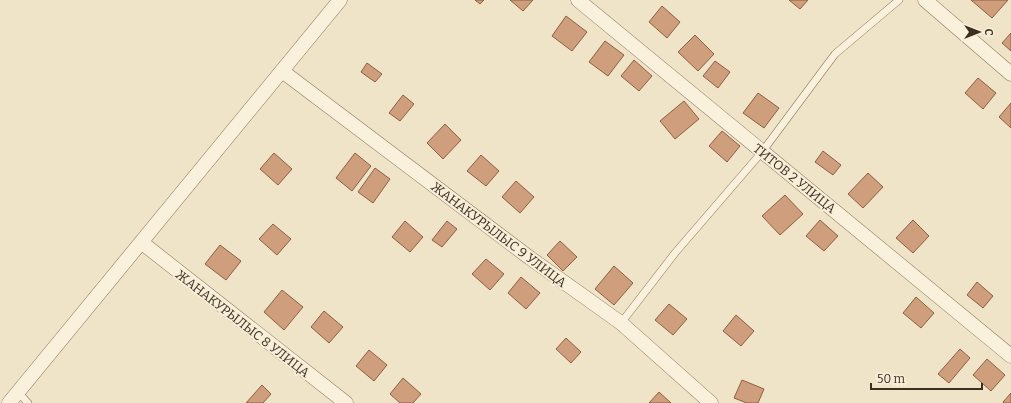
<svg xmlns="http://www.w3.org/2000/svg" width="1011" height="403" font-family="Bitter,serif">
<rect width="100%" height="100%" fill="#f0e4c8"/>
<path fill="#cf9f7d" stroke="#8d5f41" d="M 475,0 L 484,0 L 480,4 Z
M 510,0 L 533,0 L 523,11 Z
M 789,0 L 808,0 L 800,9 Z
M 971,0 L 1008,0 L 992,18 Z
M 662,6 L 680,22 L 667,38 L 649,22 Z
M 566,16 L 587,32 L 572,51 L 552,36 Z
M 1011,33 L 1011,51 L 1002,43 Z
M 695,35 L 714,54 L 698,71 L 678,52 Z
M 605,41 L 624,55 L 608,76 L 589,62 Z
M 634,60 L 652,76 L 639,91 L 621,76 Z
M 715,61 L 730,72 L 718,88 L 703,76 Z
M 367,63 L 382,74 L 375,82 L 361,72 Z
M 978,78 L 996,93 L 983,109 L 965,93 Z
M 758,93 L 779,108 L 764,128 L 743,113 Z
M 403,95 L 414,104 L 400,121 L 389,113 Z
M 684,101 L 699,119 L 675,139 L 660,121 Z
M 1011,103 L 1011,128 L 999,117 Z
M 445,124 L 461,140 L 443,159 L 427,143 Z
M 722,131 L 740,146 L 727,162 L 709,146 Z
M 823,151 L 841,165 L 833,175 L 815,162 Z
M 274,153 L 292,169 L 278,185 L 260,169 Z
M 355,153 L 371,166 L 352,191 L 336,178 Z
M 481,155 L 499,171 L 486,186 L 467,171 Z
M 375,168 L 390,179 L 373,203 L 358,192 Z
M 868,173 L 883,187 L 863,208 L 848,194 Z
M 516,181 L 534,197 L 520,213 L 502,197 Z
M 785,195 L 803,214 L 780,235 L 762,216 Z
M 820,220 L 838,236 L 824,251 L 806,236 Z
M 913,220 L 929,236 L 913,253 L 896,238 Z
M 405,221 L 423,237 L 410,252 L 392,237 Z
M 447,221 L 457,229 L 442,247 L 432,240 Z
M 273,224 L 291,239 L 277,255 L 259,239 Z
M 560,241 L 577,257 L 563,271 L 547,255 Z
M 220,245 L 241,261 L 226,280 L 205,264 Z
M 486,259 L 504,274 L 490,290 L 472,274 Z
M 614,266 L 633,283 L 614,305 L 595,289 Z
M 521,277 L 540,293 L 526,309 L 508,293 Z
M 977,282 L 993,296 L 983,308 L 967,295 Z
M 282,290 L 303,307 L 284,330 L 264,312 Z
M 916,297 L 934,313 L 921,328 L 903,313 Z
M 669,304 L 687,319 L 673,335 L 655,320 Z
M 324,311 L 343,327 L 329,343 L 311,327 Z
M 736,315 L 754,331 L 741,346 L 723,331 Z
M 566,338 L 581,352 L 571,363 L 556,349 Z
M 960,349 L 970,358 L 949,383 L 938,374 Z
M 369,350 L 387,365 L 374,381 L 356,366 Z
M 987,359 L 1005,375 L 991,391 L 973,375 Z
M 403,378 L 421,394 L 413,403 L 400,403 L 390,394 Z
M 742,380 L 764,389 L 758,403 L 747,403 L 734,398 Z
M 262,385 L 271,394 L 263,403 L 246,403 Z
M 659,392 L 671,403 L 649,403 Z
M 1011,393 L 1011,403 L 1004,403 L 1003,402 Z"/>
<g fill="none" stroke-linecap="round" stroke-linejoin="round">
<g stroke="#8d765c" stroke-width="8">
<path id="lane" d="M 621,323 L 675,253 L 762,152 L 835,54 L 899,0
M 18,392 L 28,403"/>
</g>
<g stroke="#8d765c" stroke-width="15">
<path id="street" d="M 578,0 L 1011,356
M 925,0 L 1011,74
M 282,71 L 530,258 L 621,323 L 711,403
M 141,242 L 346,403
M 9,403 L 340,0"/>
</g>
<use href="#lane" stroke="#faf1dc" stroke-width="7"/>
<use href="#street" stroke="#faf1dc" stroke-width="14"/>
</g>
<g text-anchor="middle" stroke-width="4" stroke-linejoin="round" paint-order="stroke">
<g font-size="13" fill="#3d2e20" stroke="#f7eed8">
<text transform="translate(795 178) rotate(39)" y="5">ТИТОВ 2 УЛИЦА</text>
<text transform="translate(499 234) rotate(37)" y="5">ЖАНАКУРЫЛЫС 9 УЛИЦА</text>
<text transform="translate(243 323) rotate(38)" y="5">ЖАНАКУРЫЛЫС 8 УЛИЦА</text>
</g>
</g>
<g transform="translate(979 32) rotate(90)" stroke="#f7eed8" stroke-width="3" paint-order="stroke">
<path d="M0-3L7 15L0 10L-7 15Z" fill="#3d2e20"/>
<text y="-6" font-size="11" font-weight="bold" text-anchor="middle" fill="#3d2e20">С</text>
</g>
<path d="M871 383v6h111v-6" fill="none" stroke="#3d2e20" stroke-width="2"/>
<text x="877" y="383" font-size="12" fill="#3d2e20" stroke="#f7eed8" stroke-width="3" paint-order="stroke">50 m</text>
</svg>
